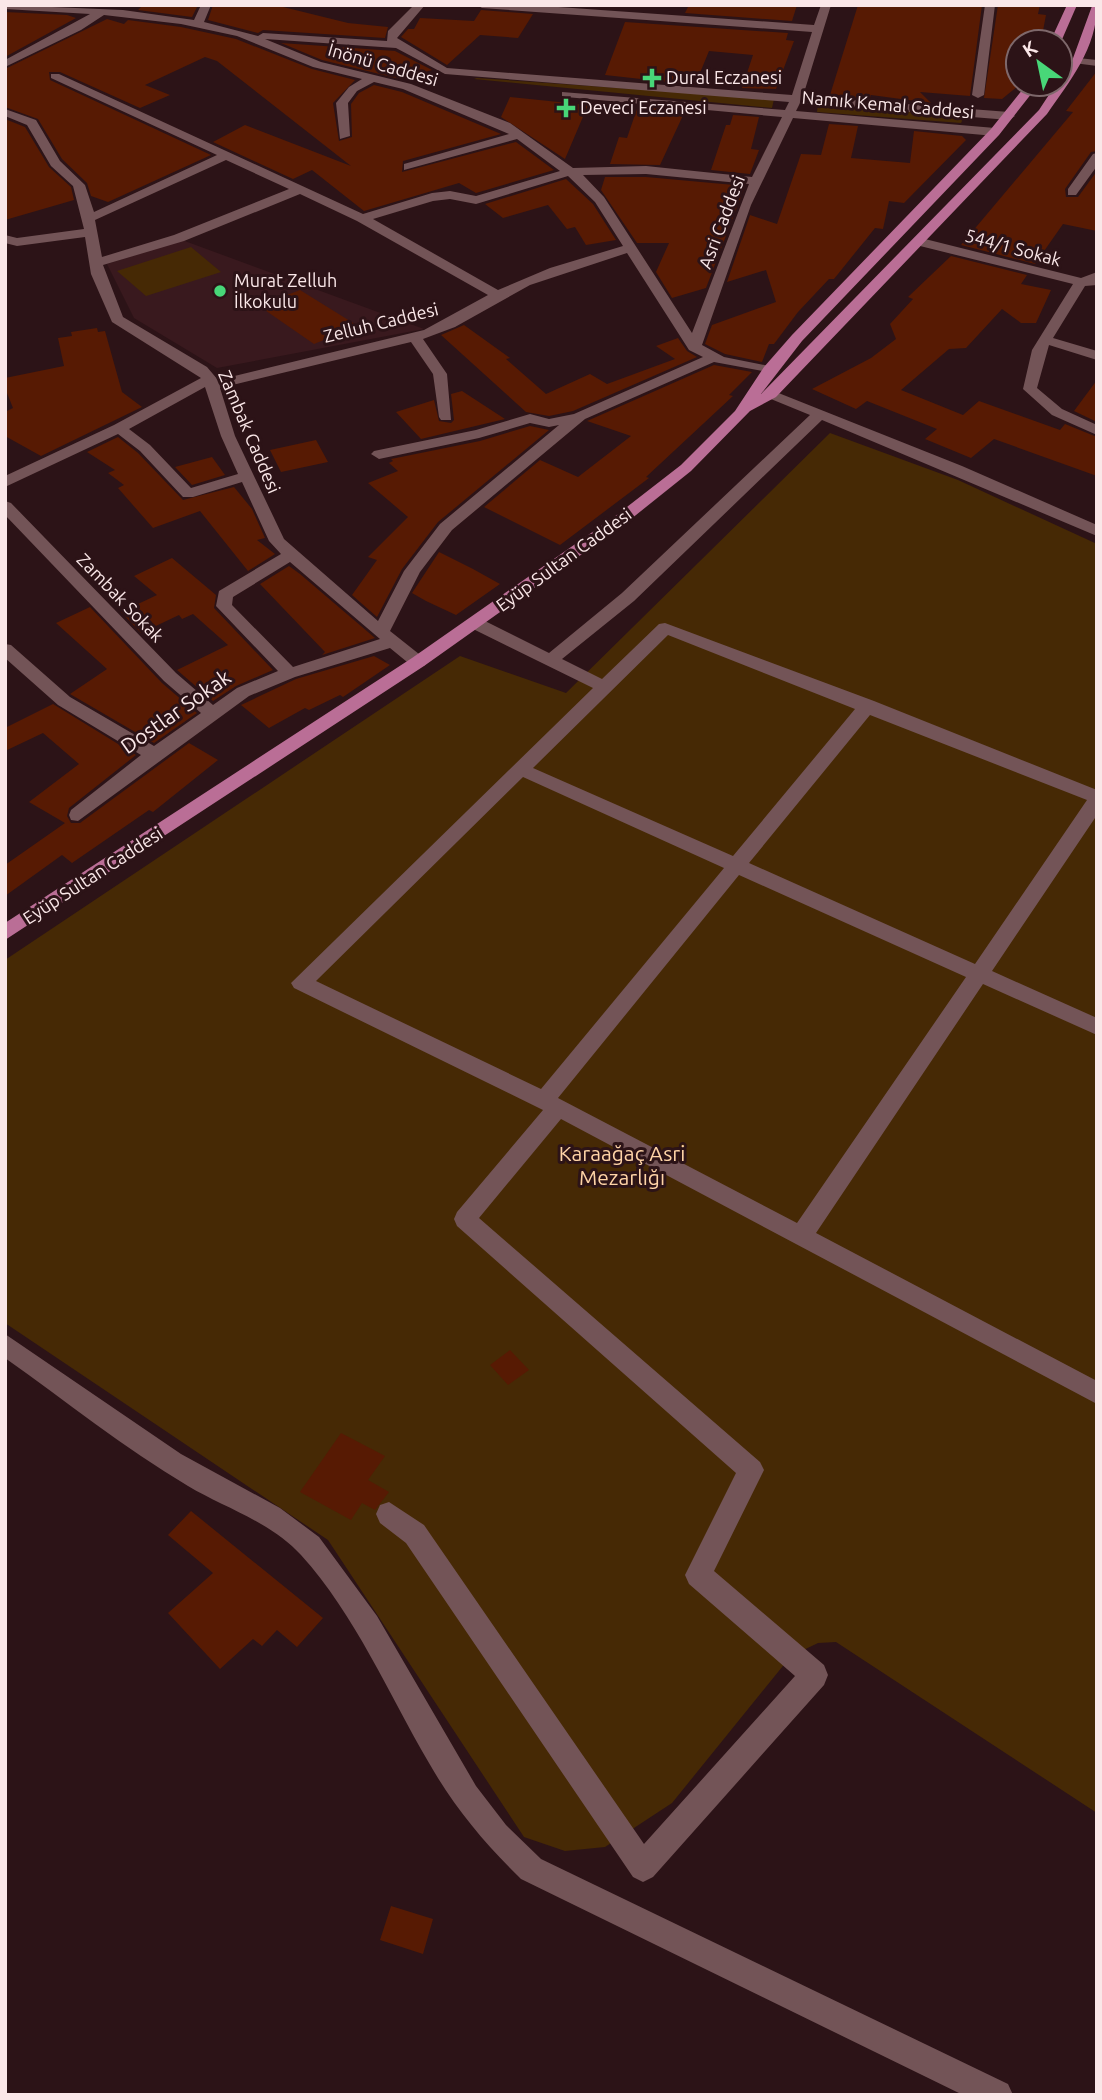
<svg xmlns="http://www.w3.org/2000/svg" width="1102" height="2100" font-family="Ubuntu,sans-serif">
<rect width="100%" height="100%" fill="#2c1317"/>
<path fill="#39191e" d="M 182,240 L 424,329 L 217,368 L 134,318 L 107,264 Z"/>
<path fill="#462905" d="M 474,79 L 477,78 L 774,99 L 772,108 Z
M 818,104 L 965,115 L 961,123 L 817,112 Z
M 191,247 L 221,272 L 146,296 L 117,271 Z
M 830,433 L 958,480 L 1097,544 L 1097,1813 L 836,1642 L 818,1643 L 791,1656 L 672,1803 L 605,1847 L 565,1851 L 524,1837 L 328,1540 L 5,1323 L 5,960 L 460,656 L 566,693 Z"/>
<path fill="#571a03" d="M 143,5 L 198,5 L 192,17 L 138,10 Z
M 213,5 L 275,5 L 348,23 L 388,27 L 385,38 L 263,30 L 258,33 L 208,20 Z
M 689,5 L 797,5 L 792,21 L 685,13 Z
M 858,5 L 982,5 L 970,96 L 920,92 L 931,103 L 871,95 L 870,99 L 830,95 Z
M 998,5 L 1040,5 L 1038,14 L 1046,15 L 1042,36 L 1034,36 L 1033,42 L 1018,42 L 1018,86 L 1002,99 L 984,98 Z
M 481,10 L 533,14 L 518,38 L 480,35 L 447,65 L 401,37 L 408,29 L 414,29 L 420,18 L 474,21 Z
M 5,12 L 67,15 L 76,18 L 5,57 Z
M 107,19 L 124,24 L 128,20 L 181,27 L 236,39 L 312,69 L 355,80 L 333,103 L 339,141 L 352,137 L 351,104 L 359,93 L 374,85 L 402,92 L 501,134 L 403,161 L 402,172 L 516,142 L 554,170 L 476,193 L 459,183 L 364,211 L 312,170 L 293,179 L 213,142 L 245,125 L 351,166 L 217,61 L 205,57 L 145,85 L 170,95 L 140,108 L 60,72 L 49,72 L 50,80 L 211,155 L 108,202 L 91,196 L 87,183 L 62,159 L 38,119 L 5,107 L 5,69 Z
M 625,22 L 788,33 L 786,40 L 794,41 L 776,89 L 742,88 L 753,55 L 709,51 L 695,85 L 605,75 Z
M 281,43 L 395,51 L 432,70 L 400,79 L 322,60 Z
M 1097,71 L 1097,151 L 1091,152 L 1065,189 L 1066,197 L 1078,197 L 1097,171 L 1097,231 L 1063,224 L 1035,264 L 961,245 L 1073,112 L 1066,111 Z
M 510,97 L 588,105 L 565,159 L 501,117 Z
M 638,106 L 685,111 L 660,165 L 610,164 L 619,137 L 627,138 Z
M 733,115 L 759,117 L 751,149 L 759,150 L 750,174 L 711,170 L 726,125 L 730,125 Z
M 5,119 L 25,127 L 49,167 L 71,187 L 74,200 L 5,220 Z
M 829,124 L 858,126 L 851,158 L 910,163 L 914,131 L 962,136 L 966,140 L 904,203 L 889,201 L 883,229 L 875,228 L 834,279 L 829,279 L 798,312 L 774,344 L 769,344 L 762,362 L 725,354 L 705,344 L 712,325 L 776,302 L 766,270 L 727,282 L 750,215 L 777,224 L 801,154 L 821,155 Z
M 605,177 L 646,177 L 745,186 L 706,288 L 672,298 L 656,272 L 669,243 L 637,243 L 601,190 Z
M 566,179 L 593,204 L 616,240 L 586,245 L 575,227 L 567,229 L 548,205 L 503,218 L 485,204 Z
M 951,256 L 1027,275 L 1021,284 L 1051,290 L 1036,323 L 1021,323 L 1002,309 L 966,348 L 949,349 L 901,390 L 963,415 L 979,401 L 1060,430 L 1065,424 L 1097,437 L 1097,476 L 994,439 L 971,458 L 925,439 L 937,429 L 867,401 L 856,409 L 812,389 L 871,358 L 896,339 L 890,324 L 913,299 L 908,297 Z
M 300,290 L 358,326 L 314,344 L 259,306 Z
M 464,325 L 510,358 L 506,359 L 546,394 L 590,374 L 607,384 L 675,359 L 656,346 L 678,338 L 687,351 L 697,357 L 573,411 L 549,416 L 526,412 L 441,335 Z
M 97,328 L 98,332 L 105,331 L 122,392 L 142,407 L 41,456 L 5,436 L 5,412 L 13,408 L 5,388 L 5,378 L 64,366 L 58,338 L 72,336 L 71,332 Z
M 714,365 L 752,372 L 729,395 L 733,396 L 646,477 L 649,478 L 560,545 L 484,507 L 540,460 L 578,477 L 631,436 L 587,421 Z
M 1097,380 L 1097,422 L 1074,411 Z
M 462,391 L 505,419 L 421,439 L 396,412 L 434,400 L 439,421 L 451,423 L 454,420 L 451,394 Z
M 530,426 L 549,430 L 438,522 L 402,569 L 377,617 L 352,595 L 377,560 L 368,557 L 408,517 L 368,483 L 398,471 L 389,463 L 393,461 L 391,459 L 480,441 Z
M 118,437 L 138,453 L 183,500 L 234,487 L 252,509 L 265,538 L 257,540 L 275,554 L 248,571 L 200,511 L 153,528 L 118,488 L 124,485 L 108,473 L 115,470 L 87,452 Z
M 316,440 L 328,462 L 281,472 L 270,450 Z
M 212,457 L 225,475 L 192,485 L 175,467 Z
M 439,552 L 473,569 L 500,584 L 456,615 L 426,601 L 412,593 Z
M 172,558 L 216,595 L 214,608 L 273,670 L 236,686 L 213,701 L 177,670 L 228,645 L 193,614 L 182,619 L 179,615 L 141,633 L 121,612 L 157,595 L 134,576 Z
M 289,566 L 300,574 L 375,638 L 322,655 L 325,652 L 260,584 Z
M 90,607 L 162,683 L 197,713 L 154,743 L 70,694 L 107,669 L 56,623 Z
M 374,656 L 390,665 L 343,697 L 340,695 L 309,710 L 305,708 L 269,728 L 241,705 L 296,679 Z
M 53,704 L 136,755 L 69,808 L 67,816 L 71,823 L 80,823 L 189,743 L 218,760 L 153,812 L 149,810 L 72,863 L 62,855 L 5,896 L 5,865 L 65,823 L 29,802 L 79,764 L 43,733 L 5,751 L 5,728 Z
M 510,1350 L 529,1370 L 508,1385 L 490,1365 Z
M 341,1433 L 385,1456 L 368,1480 L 389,1492 L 375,1510 L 362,1503 L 351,1520 L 300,1492 Z
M 191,1511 L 323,1618 L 297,1647 L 277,1630 L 262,1646 L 253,1639 L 220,1669 L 168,1613 L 213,1573 L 168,1535 Z
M 391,1906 L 433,1919 L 423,1954 L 380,1940 Z"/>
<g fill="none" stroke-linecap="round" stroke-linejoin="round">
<path fill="#735457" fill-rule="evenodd" d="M 5,5 L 123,10 L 194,20 L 201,5 L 211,5 L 204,22 L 258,36 L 263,33 L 387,41 L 388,31 L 414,5 L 425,5 L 397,38 L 447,68 L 792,95 L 812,32 L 482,8 L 477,5 L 530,5 L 814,25 L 821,5 L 831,5 L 803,96 L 1009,112 L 1015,116 L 1009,120 L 800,103 L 796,111 L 995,128 L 1001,132 L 995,136 L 793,118 L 751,205 L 702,345 L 724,357 L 774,367 L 774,373 L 714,362 L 585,419 L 452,530 L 420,572 L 390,631 L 424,658 L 427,662 L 424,666 L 412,666 L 390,648 L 295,677 L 249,696 L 78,821 L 71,820 L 69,815 L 71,810 L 141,755 L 58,705 L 5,658 L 5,644 L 11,645 L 70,697 L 154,746 L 201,713 L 164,681 L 5,515 L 5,501 L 11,503 L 176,673 L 213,705 L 237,688 L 278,671 L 216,606 L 219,591 L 281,554 L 269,541 L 242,482 L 193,497 L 183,497 L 140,451 L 118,434 L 5,487 L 5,476 L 114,425 L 201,378 L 112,322 L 91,274 L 85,237 L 17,246 L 5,243 L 5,235 L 17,238 L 84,229 L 73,186 L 51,166 L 27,125 L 5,116 L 5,109 L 36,120 L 60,161 L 85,185 L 94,212 L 217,155 L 51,78 L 51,74 L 59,74 L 363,214 L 432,193 L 450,191 L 476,196 L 560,171 L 517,139 L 404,170 L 404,164 L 509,134 L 403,89 L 374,82 L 357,91 L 348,103 L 350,136 L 340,139 L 336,103 L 349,87 L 362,79 L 313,67 L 237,36 L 181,24 L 104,15 L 81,30 L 5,67 L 5,60 L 90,14 L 5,9 ZM 265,39 L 396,48 L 445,74 L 789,102 L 785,110 L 562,92 L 562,96 L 566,97 L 782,117 L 752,177 L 646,166 L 573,168 L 510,123 L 411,84 L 321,62 ZM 226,160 L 289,189 L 174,235 L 102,257 L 95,220 ZM 646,174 L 749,184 L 692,333 L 604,197 L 583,175 ZM 568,176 L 595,202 L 623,246 L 550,268 L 498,290 L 373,219 L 433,201 L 450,199 L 476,204 ZM 300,194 L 357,221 L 488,295 L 424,330 L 218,380 L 207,367 L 123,317 L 103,265 L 184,241 ZM 627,253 L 689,350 L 703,357 L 574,414 L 549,419 L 530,414 L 476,430 L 374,451 L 371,454 L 379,459 L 479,438 L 530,423 L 549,427 L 559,425 L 440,524 L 404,571 L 378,621 L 284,539 L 235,436 L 220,388 L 411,342 L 433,374 L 439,417 L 441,420 L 451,420 L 447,374 L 423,339 L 455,327 L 530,285 ZM 205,387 L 221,436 L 238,474 L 191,488 L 150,445 L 129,429 ZM 290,562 L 380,639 L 293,667 L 232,605 L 233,597 Z
M 985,5 L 995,5 L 984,95 L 978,98 L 972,95 Z
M 1078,58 L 1097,60 L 1097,66 L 1074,63 L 1074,59 Z
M 1097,153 L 1097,166 L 1076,195 L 1068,195 L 1068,189 L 1093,154 Z
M 921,238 L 1081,278 L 1097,272 L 1097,285 L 1085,286 L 1053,338 L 1097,351 L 1097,360 L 1049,345 L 1037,388 L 1062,409 L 1097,425 L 1097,435 L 1052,415 L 1023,389 L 1032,350 L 1073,284 L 916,245 L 914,242 Z
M 771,390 L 962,466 L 1097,525 L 1097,536 L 822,420 L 634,601 L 562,659 L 602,679 L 659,624 L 665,623 L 874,701 L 1097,790 L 1097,815 L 992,971 L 1097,1018 L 1097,1035 L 983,984 L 816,1233 L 1097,1381 L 1097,1404 L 561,1119 L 479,1218 L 760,1462 L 764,1470 L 714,1571 L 824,1665 L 828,1675 L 824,1685 L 653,1877 L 643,1882 L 633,1877 L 406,1543 L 380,1523 L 376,1514 L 380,1505 L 389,1502 L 424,1525 L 644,1844 L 795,1676 L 689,1584 L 685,1575 L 736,1473 L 457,1226 L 454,1219 L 457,1212 L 543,1110 L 294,988 L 291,983 L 593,688 L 469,627 L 467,623 L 469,619 L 481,619 L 549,653 L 622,593 L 810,415 L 766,397 L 764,394 ZM 668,635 L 855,709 L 733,856 L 533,768 ZM 870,715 L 1087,800 L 975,964 L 749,863 ZM 523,777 L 724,868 L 541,1089 L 316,981 ZM 739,875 L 966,977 L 797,1223 L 558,1098 Z
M 5,1334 L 181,1454 L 280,1508 L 319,1537 L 377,1616 L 476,1786 L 506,1825 L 541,1859 L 1008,2084 L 1013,2095 L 963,2095 L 521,1879 C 485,1844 454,1807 429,1763 C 388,1693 356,1616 301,1555 C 271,1522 225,1508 188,1486 C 124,1448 66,1401 5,1358 Z"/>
<path fill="#ba6e96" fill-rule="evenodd" d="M 1067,5 L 1077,5 L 1060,44 L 1050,42 Z
M 1097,5 C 1097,48 1070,81 1047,114 L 776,397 L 750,411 L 691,471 L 626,523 L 424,666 L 5,940 L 5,923 L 412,658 L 614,517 L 681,465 L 735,411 L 764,367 L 792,335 L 991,129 L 1027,84 L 1039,84 L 999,135 L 802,341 L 761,394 L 1039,110 L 1056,84 L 1060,84 L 1072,61 L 1092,6 Z"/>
</g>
<g fill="#48d778" stroke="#2c1317" stroke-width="2.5">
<path d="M648.5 67.5h7v7h7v7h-7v7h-7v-7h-7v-7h7z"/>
<path d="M562.5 97.5h7v7h7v7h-7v7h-7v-7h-7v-7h7z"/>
<circle cx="220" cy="291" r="7"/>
</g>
<g text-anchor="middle" stroke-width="6" stroke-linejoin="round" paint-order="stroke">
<g font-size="18" fill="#fae7e8" stroke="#2c1317">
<text transform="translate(383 65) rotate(16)" y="6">İnönü Caddesi</text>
<text transform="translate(888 105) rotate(5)" y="6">Namık Kemal Caddesi</text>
<text transform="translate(722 222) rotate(-69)" y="6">Asri Caddesi</text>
<text transform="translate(1013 248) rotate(15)" y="6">544/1 Sokak</text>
<text transform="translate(381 323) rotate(-14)" y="6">Zelluh Caddesi</text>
<text transform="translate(249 432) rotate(67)" y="6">Zambak Caddesi</text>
<text transform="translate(564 560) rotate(-36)" y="6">Eyüp Sultan Caddesi</text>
<text transform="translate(120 598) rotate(46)" y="6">Zambak Sokak</text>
<text transform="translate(93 876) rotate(-33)" y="6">Eyüp Sultan Caddesi</text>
</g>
<g font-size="18" fill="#fae7e8" stroke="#2c1317" text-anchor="start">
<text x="666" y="84">Dural Eczanesi</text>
<text x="580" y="114">Deveci Eczanesi</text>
<text x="234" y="287">Murat Zelluh<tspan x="234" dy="21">İlkokulu</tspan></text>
</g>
<g font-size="21" fill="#fae7e8" stroke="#2c1317">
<text transform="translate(176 712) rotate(-35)" y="7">Dostlar Sokak</text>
</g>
<g font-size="21" fill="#ffd4a7" stroke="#2c1317">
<text x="622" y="1161">Karaağaç Asri<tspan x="622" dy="24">Mezarlığı</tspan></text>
</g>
</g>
<rect width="1102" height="2100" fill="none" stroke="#fae7e8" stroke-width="14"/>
<g transform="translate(1039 63) rotate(327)"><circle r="33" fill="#2c1317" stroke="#7e686b" stroke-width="2"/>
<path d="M0-5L12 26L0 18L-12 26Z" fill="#48d778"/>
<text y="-10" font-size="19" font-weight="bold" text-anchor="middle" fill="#fae7e8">K</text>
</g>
</svg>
